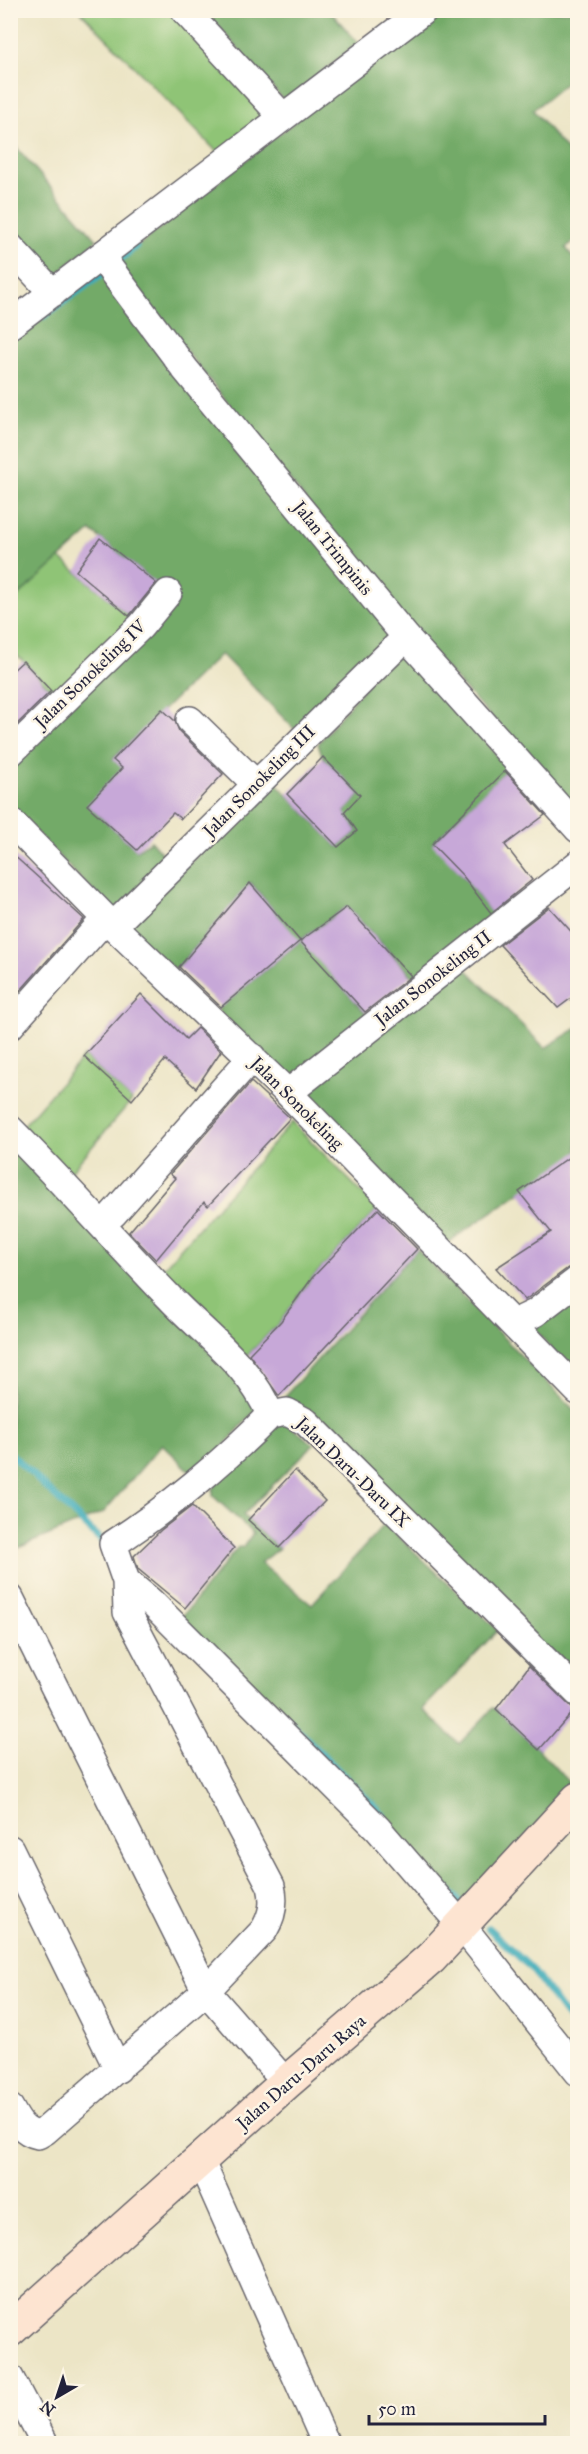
<svg xmlns="http://www.w3.org/2000/svg" width="588" height="2454" font-family="'IM FELL Great Primer',serif">
<rect width="100%" height="100%" fill="#fcf5e5"/>
<filter id="ink" filterUnits="userSpaceOnUse"><feTurbulence type="fractalNoise" baseFrequency=".0167" numOctaves="2"/><feDisplacementMap in="SourceGraphic" scale="12" xChannelSelector="R" yChannelSelector="G"/><feConvolveMatrix kernelMatrix="1 2 1 2 8 2 1 2 1" color-interpolation-filters="sRGB"/></filter>
<filter id="wash" filterUnits="userSpaceOnUse"><feTurbulence type="fractalNoise" baseFrequency=".008" numOctaves="4" result="noise"/><feDisplacementMap in="SourceGraphic" scale="24" xChannelSelector="R" yChannelSelector="G"/><feGaussianBlur stdDeviation="1.35" result="paint"/><feColorMatrix in="noise" values="0 0 0 0 0 0 0 0 0 0 0 0 0 0 0 0 0 1.4 0 .05"/><feComposite in="paint" operator="in"/></filter>
<g filter="url(#wash)">
<rect width="100%" height="100%" fill="#ece5c6"/>
<path fill="#8fc476" stroke="#587358" stroke-width="1.5" d="M 80,11 L 173,11 L 269,113 L 219,154 Z
M 60,558 L 141,626 L 62,701 L 11,649 L 10,602 Z
M 84,1056 L 132,1100 L 62,1182 L 16,1134 Z
M 292,1122 L 378,1209 L 312,1278 L 281,1321 L 242,1361 L 157,1275 Z"/>
<path fill="#73aa67" stroke="#4a6651" stroke-width="1.5" d="M 205,11 L 330,11 L 358,43 L 285,102 Z
M 435,11 L 573,11 L 577,16 L 577,74 L 533,110 L 577,163 L 577,239 L 566,248 L 578,264 L 578,810 L 409,629 L 116,263 Z
M 10,140 L 97,240 L 48,282 L 11,240 Z
M 104,273 L 508,769 L 433,843 L 463,876 L 493,915 L 415,979 L 347,907 L 301,940 L 369,1017 L 292,1083 L 217,1010 L 299,942 L 251,883 L 176,970 L 121,928 L 275,782 L 338,847 L 357,831 L 344,812 L 360,795 L 323,757 L 318,744 L 401,642 L 303,738 L 221,654 L 113,759 L 130,775 L 88,805 L 137,850 L 151,841 L 168,860 L 116,915 L 11,807 L 11,764 L 168,593 L 91,531 L 11,602 L 11,340 Z
M 463,966 L 545,1048 L 577,1028 L 577,1153 L 447,1243 L 300,1095 Z
M 10,1138 L 261,1404 L 196,1477 L 162,1444 L 104,1512 L 11,1551 Z
M 417,1249 L 577,1413 L 577,1684 L 285,1396 Z
M 577,1293 L 577,1382 L 533,1326 Z
M 279,1418 L 314,1444 L 243,1515 L 279,1548 L 260,1563 L 312,1604 L 385,1524 L 498,1630 L 423,1709 L 459,1744 L 493,1708 L 496,1709 L 539,1750 L 572,1786 L 461,1908 L 181,1618 L 238,1547 L 243,1547 L 253,1533 L 213,1496 L 213,1489 L 244,1448 Z"/>
<g fill="none" stroke-linecap="round" stroke-linejoin="round">
<path stroke="#3babb9" stroke-width="7" d="M 117,264 L 116,263 L 136,246
M 44,316 L 104,273
M 10,1453 L 106,1545
M 278,1710 L 383,1815
M 445,1887 L 459,1901
M 488,1928 L 531,1968 L 578,2032"/>
</g>
<g id="blocks">
<path fill="#c7a8d8" d="M 100,538 L 156,583 L 129,616 L 76,571 Z
M 23,661 L 51,691 L 10,731 L 10,673 Z
M 162,709 L 175,721 L 179,731 L 223,774 L 181,819 L 173,813 L 137,850 L 87,805 L 122,768 L 113,760 Z
M 323,757 L 360,795 L 344,812 L 357,831 L 338,847 L 287,794 Z
M 505,771 L 545,815 L 505,845 L 532,880 L 491,913 L 463,876 L 432,844 Z
M 10,852 L 84,919 L 20,991 L 10,983 Z
M 250,883 L 300,941 L 221,1007 L 179,967 Z
M 347,907 L 411,976 L 365,1012 L 300,941 Z
M 549,907 L 578,939 L 578,993 L 558,1008 L 500,945 Z
M 141,994 L 186,1039 L 197,1028 L 221,1051 L 196,1088 L 165,1060 L 132,1100 L 84,1056 Z
M 251,1082 L 290,1118 L 208,1206 L 204,1202 L 156,1260 L 129,1232 L 175,1178 L 170,1174 Z
M 578,1151 L 578,1265 L 568,1268 L 525,1300 L 496,1268 L 551,1232 L 519,1192 Z
M 378,1209 L 417,1249 L 279,1396 L 249,1354 L 281,1321 L 312,1278 Z
M 295,1470 L 325,1501 L 279,1548 L 248,1520 Z
M 192,1506 L 234,1548 L 185,1608 L 138,1569 L 134,1556 L 161,1530 Z
M 529,1666 L 574,1710 L 539,1750 L 496,1709 Z"/>
</g>
</g>
<g filter="url(#ink)">
<use href="#blocks" fill-opacity="0" stroke="#69666c" stroke-width="1.5"/>
<g fill="none" stroke-linecap="round" stroke-linejoin="round">
<g stroke="#69666c" stroke-width="30">
<path id="minor" d="M 184,10 L 283,117
M 10,247 L 53,293
M 102,258 L 185,369 L 406,637 L 578,829
M 10,325 L 424,10
M 190,720 L 256,784
M 10,753 L 141,626 L 168,593
M 10,821 L 113,926 L 288,1093 L 578,1391
M 113,926 L 406,637
M 10,1026 L 106,918
M 288,1093 L 578,864
M 10,1129 C 65,1184 116,1242 170,1298 C 204,1334 252,1367 270,1415
M 113,1214 L 252,1057
M 514,1323 L 535,1313 L 578,1280
M 270,1415 L 287,1412 L 306,1422 L 578,1693
M 126,1581 L 151,1602 L 378,1829 L 462,1926 L 578,2072
M 10,1598 L 206,1991 L 286,2083
M 10,1849 L 118,2069
M 10,2108 C 17,2121 23,2132 38,2135 L 45,2131 L 206,1991 L 264,1930 C 273,1915 275,1902 271,1886 L 127,1612 L 126,1581 L 113,1544 C 166,1510 226,1460 270,1415
M 201,2162 L 326,2444
M 10,2378 L 45,2444"/>
</g>
<g stroke="#69666c" stroke-width="36">
<path id="secondary" d="M 10,2330 L 286,2083 L 431,1958 L 578,1799"/>
</g>
<use href="#minor" stroke="#fff" stroke-width="27"/>
<use href="#secondary" stroke="#fde4d1" stroke-width="33"/>
</g>
</g>
<g text-anchor="middle" stroke-width="5" stroke-linejoin="round" paint-order="stroke">
<g font-size="18" fill="#22223b" stroke="#fcf5e5">
<text transform="translate(333 548) rotate(51)" y="6">Jalan Trimpinis</text>
<text transform="translate(90 674) rotate(-44)" y="6">Jalan Sonokeling IV</text>
<text transform="translate(259 781) rotate(-45)" y="6">Jalan Sonokeling III</text>
<text transform="translate(433 978) rotate(-38)" y="6">Jalan Sonokeling II</text>
<text transform="translate(297 1103) rotate(45)" y="6">Jalan Sonokeling</text>
<text transform="translate(353 1472) rotate(44)" y="6">Jalan Daru-Daru IX</text>
<text transform="translate(301 2072) rotate(-41)" y="6">Jalan Daru-Daru Raya</text>
</g>
</g>
<rect width="588" height="2454" fill="none" stroke="#fcf5e5" stroke-width="36"/>
<g transform="translate(57 2397) rotate(219)" stroke="#fcf5e5" stroke-width="4.5" paint-order="stroke">
<path d="M0-4.5L10 22L0 15L-10 22Z" fill="#22223b"/>
<text y="-9" font-size="16" font-weight="bold" text-anchor="middle" fill="#22223b">N</text>
</g>
<path d="M369 2415v9h176v-9" fill="none" stroke="#22223b" stroke-width="3"/>
<text x="378" y="2415" font-size="18" fill="#22223b" stroke="#fcf5e5" stroke-width="4.5" paint-order="stroke">50 m</text>
</svg>
